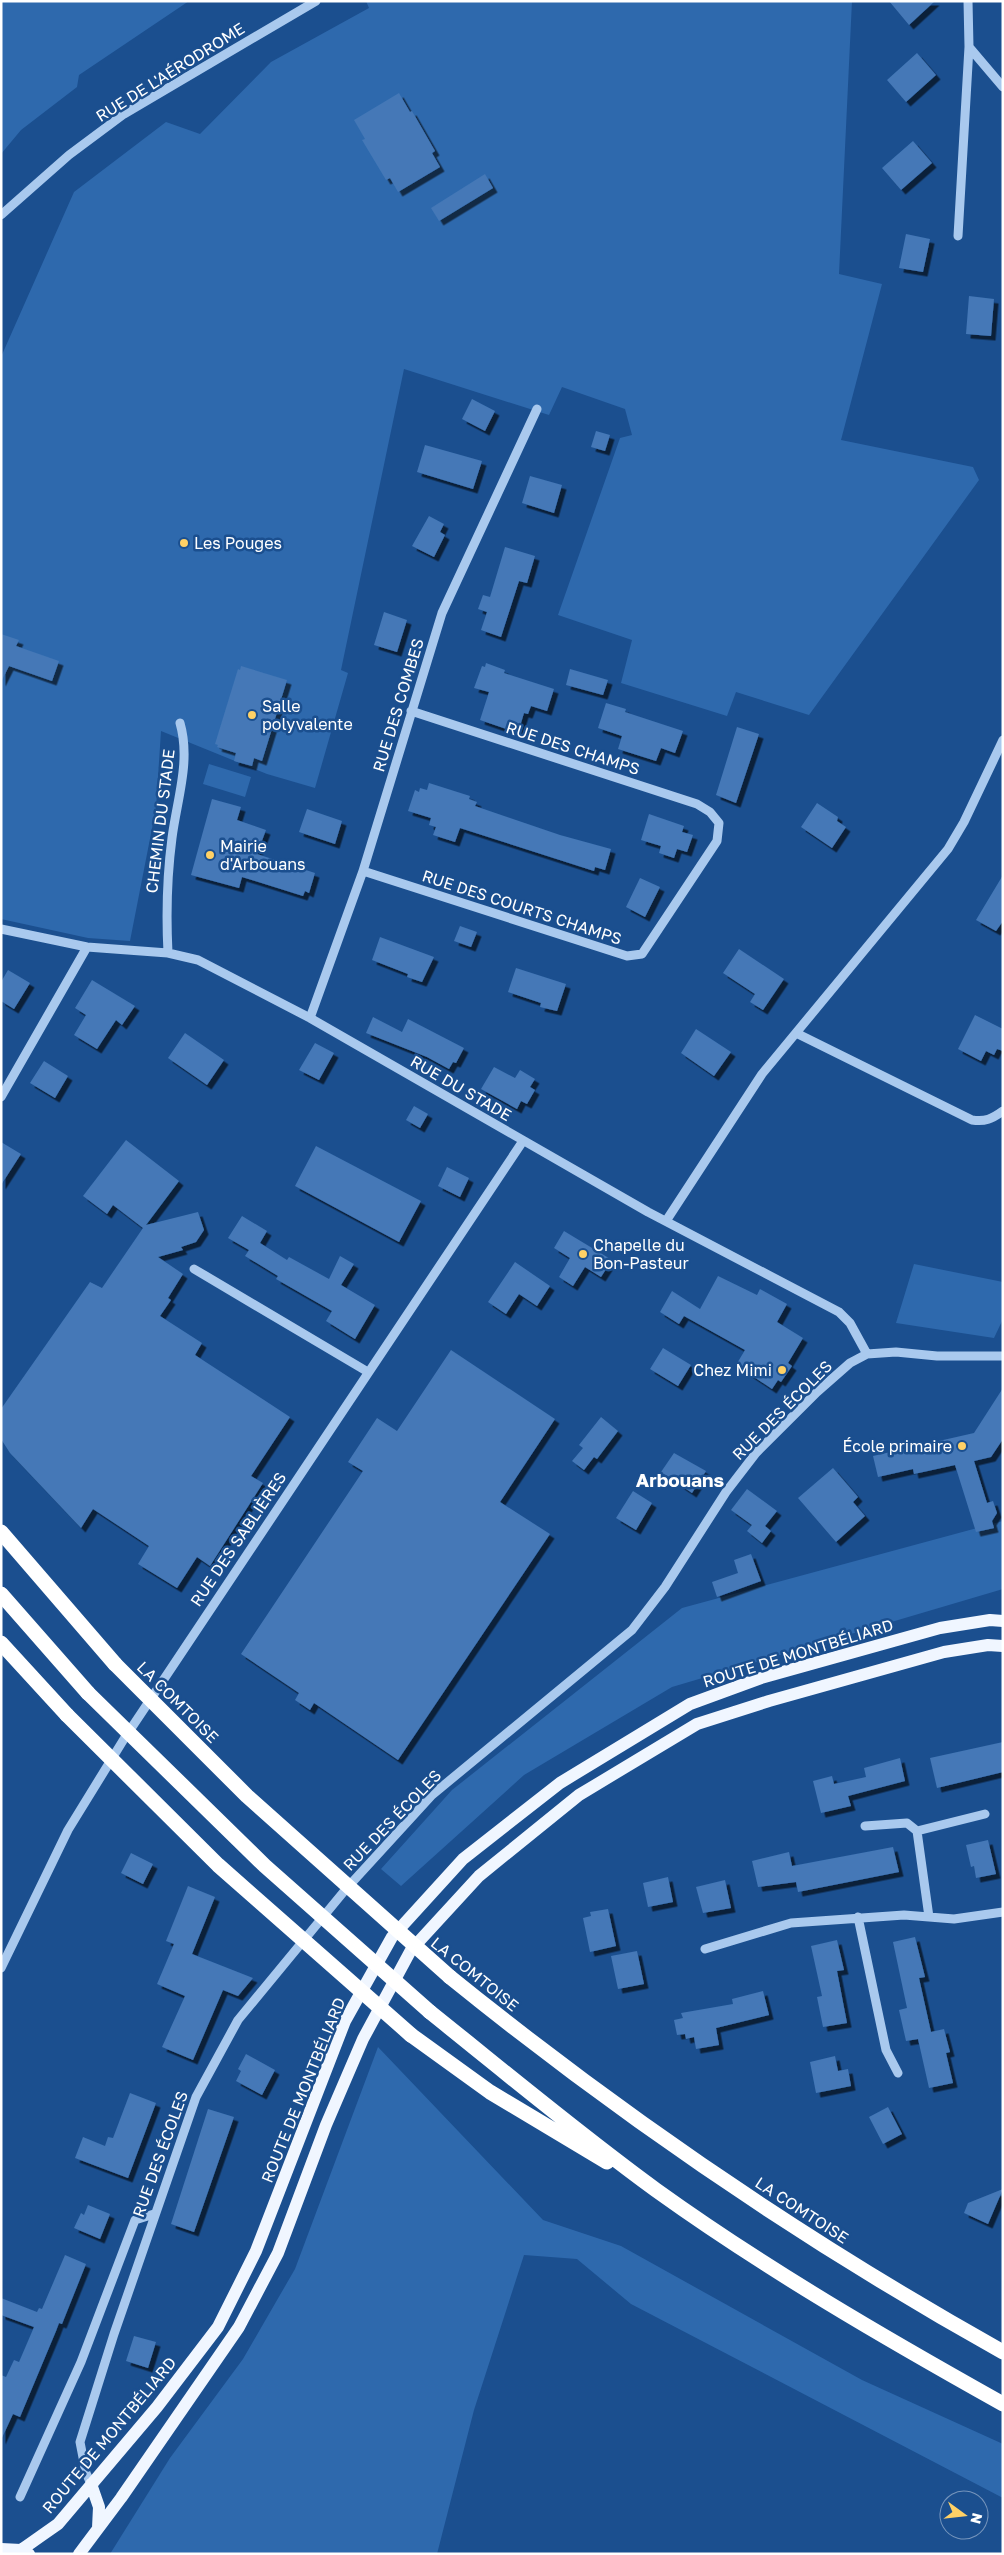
<svg xmlns="http://www.w3.org/2000/svg" width="1004" height="2555" font-family="'Golos Text',sans-serif">
<defs>
<filter id="shadow"><feDropShadow dx="4.5" dy="4.5" stdDeviation="0" flood-color="#0009"/></filter>
</defs>
<rect width="100%" height="100%" fill="#1b4f8f"/>
<path fill="#2e69ad" d="M 1,1 L 189,1 L 79,75 L 77,87 L 21,130 L 1,154 Z
M 366,1 L 852,1 L 839,274 L 882,284 L 841,440 L 973,467 L 979,480 L 809,715 L 736,692 L 727,716 L 621,683 L 632,640 L 558,615 L 620,438 L 632,435 L 625,409 L 562,387 L 549,415 L 404,369 L 341,670 L 348,673 L 315,788 L 267,774 L 161,731 L 156,808 L 130,941 L 88,938 L 1,919 L 1,357 L 74,192 L 166,122 L 200,134 L 271,62 L 369,8 Z
M 209,764 L 251,777 L 245,797 L 203,784 Z
M 914,1264 L 1003,1282 L 1003,1319 L 994,1338 L 896,1323 Z
M 1003,1521 L 1003,1589 L 672,1687 L 524,1775 L 401,1886 L 381,1869 L 452,1790 L 682,1608 Z
M 378,2047 L 543,2220 L 621,2246 L 862,2380 L 1003,2444 L 1003,2498 L 631,2304 L 577,2259 L 524,2255 L 474,2410 L 437,2554 L 110,2554 L 170,2458 L 243,2359 L 295,2269 Z"/>
<path fill="#4478b7" filter="url(#shadow)" d="M 889,1 L 935,1 L 909,25 Z
M 917,53 L 936,75 L 906,102 L 887,80 Z
M 399,93 L 410,112 L 412,111 L 435,151 L 432,153 L 440,167 L 398,192 L 390,178 L 386,180 L 362,140 L 365,139 L 354,120 Z
M 913,141 L 932,163 L 901,190 L 882,168 Z
M 485,174 L 493,188 L 439,221 L 431,208 Z
M 906,234 L 930,239 L 923,272 L 899,268 Z
M 969,296 L 994,299 L 991,336 L 966,334 Z
M 472,399 L 495,411 L 485,431 L 462,419 Z
M 596,431 L 610,435 L 605,451 L 591,447 Z
M 425,445 L 482,461 L 473,489 L 417,472 Z
M 530,476 L 562,485 L 554,513 L 522,503 Z
M 429,516 L 444,524 L 440,532 L 445,535 L 434,557 L 412,546 Z
M 505,547 L 535,556 L 527,583 L 519,581 L 501,637 L 481,630 L 487,612 L 478,609 L 483,595 L 490,597 Z
M 384,612 L 407,620 L 397,652 L 374,645 Z
M 1,634 L 19,640 L 16,646 L 59,661 L 52,681 L 9,666 L 1,682 Z
M 486,663 L 505,670 L 504,673 L 554,689 L 547,711 L 531,706 L 528,714 L 524,713 L 518,733 L 480,720 L 489,692 L 474,688 L 482,666 L 485,667 Z
M 241,666 L 287,680 L 262,761 L 254,758 L 252,766 L 234,761 L 236,753 L 217,747 L 218,745 L 215,744 L 238,669 L 240,670 Z
M 570,669 L 608,680 L 603,695 L 566,685 Z
M 606,703 L 626,709 L 625,712 L 683,731 L 675,753 L 661,748 L 656,761 L 618,749 L 622,736 L 598,728 Z
M 737,727 L 759,734 L 736,803 L 716,795 Z
M 429,783 L 470,796 L 469,799 L 477,802 L 475,806 L 560,835 L 611,849 L 605,870 L 595,867 L 594,871 L 460,828 L 455,842 L 433,835 L 436,827 L 429,825 L 431,818 L 408,811 L 415,790 L 419,792 L 420,788 L 427,790 Z
M 212,799 L 241,807 L 237,820 L 266,830 L 257,854 L 315,873 L 309,893 L 305,891 L 303,896 L 242,877 L 239,888 L 191,875 Z
M 817,803 L 838,817 L 837,821 L 846,827 L 832,848 L 801,827 Z
M 307,809 L 342,821 L 335,844 L 299,832 Z
M 649,814 L 684,826 L 682,832 L 693,835 L 687,852 L 677,849 L 674,858 L 659,853 L 661,846 L 641,840 Z
M 1003,875 L 1003,921 L 996,931 L 976,920 Z
M 640,878 L 660,887 L 645,917 L 626,907 Z
M 460,926 L 477,932 L 471,947 L 454,941 Z
M 380,937 L 434,957 L 422,982 L 407,977 L 408,974 L 372,960 Z
M 739,949 L 784,979 L 763,1010 L 750,1002 L 755,994 L 723,973 Z
M 516,968 L 566,984 L 557,1011 L 540,1007 L 541,1003 L 508,992 Z
M 8,970 L 30,983 L 14,1009 L 1,1001 L 1,982 Z
M 92,980 L 135,1006 L 122,1025 L 116,1020 L 97,1049 L 74,1035 L 86,1015 L 75,1008 Z
M 975,1015 L 1003,1029 L 1003,1051 L 997,1049 L 994,1055 L 986,1051 L 981,1061 L 958,1049 Z
M 373,1017 L 402,1032 L 408,1019 L 464,1048 L 456,1063 L 453,1062 L 449,1069 L 427,1057 L 366,1033 Z
M 696,1029 L 731,1052 L 714,1076 L 681,1053 Z
M 185,1033 L 224,1060 L 207,1085 L 168,1058 Z
M 315,1043 L 334,1053 L 319,1080 L 299,1070 Z
M 44,1061 L 68,1076 L 55,1098 L 30,1083 Z
M 494,1067 L 515,1078 L 520,1070 L 535,1079 L 530,1087 L 535,1090 L 527,1104 L 521,1101 L 517,1109 L 481,1089 Z
M 414,1106 L 428,1114 L 420,1128 L 406,1120 Z
M 126,1140 L 179,1181 L 146,1225 L 198,1212 L 204,1230 L 196,1242 L 181,1247 L 183,1250 L 158,1257 L 183,1274 L 168,1298 L 171,1300 L 160,1316 L 202,1343 L 195,1355 L 290,1417 L 251,1476 L 263,1483 L 210,1566 L 197,1557 L 177,1588 L 138,1564 L 149,1546 L 93,1509 L 81,1528 L 10,1453 L 1,1439 L 1,1409 L 90,1282 L 102,1288 L 143,1228 L 113,1205 L 107,1214 L 83,1196 Z
M 1,1142 L 21,1154 L 1,1185 Z
M 316,1146 L 421,1201 L 399,1242 L 295,1186 Z
M 447,1167 L 469,1178 L 460,1197 L 438,1186 Z
M 242,1216 L 267,1231 L 260,1243 L 287,1260 L 289,1257 L 329,1279 L 340,1256 L 354,1264 L 341,1285 L 375,1305 L 355,1339 L 326,1321 L 332,1311 L 276,1279 L 278,1276 L 245,1256 L 249,1250 L 228,1238 Z
M 564,1231 L 612,1260 L 601,1277 L 585,1267 L 573,1286 L 559,1277 L 570,1258 L 554,1248 Z
M 515,1262 L 550,1286 L 537,1306 L 519,1294 L 506,1314 L 488,1302 Z
M 718,1276 L 757,1295 L 760,1289 L 787,1304 L 777,1322 L 803,1338 L 788,1363 L 792,1366 L 781,1382 L 778,1380 L 772,1389 L 736,1365 L 745,1350 L 684,1316 L 679,1324 L 660,1312 L 672,1291 L 700,1309 Z
M 663,1348 L 691,1365 L 678,1386 L 650,1369 Z
M 451,1350 L 555,1419 L 500,1502 L 550,1534 L 398,1760 L 314,1703 L 310,1710 L 295,1700 L 299,1693 L 241,1654 L 363,1471 L 348,1462 L 377,1418 L 397,1431 Z
M 1003,1388 L 1003,1439 L 991,1457 L 974,1461 L 987,1503 L 993,1501 L 997,1513 L 992,1521 L 994,1528 L 976,1532 L 955,1465 L 914,1474 L 913,1469 L 878,1477 L 873,1456 L 974,1433 Z
M 601,1417 L 618,1431 L 597,1459 L 594,1457 L 584,1470 L 572,1461 L 583,1448 L 579,1445 Z
M 674,1453 L 706,1471 L 692,1493 L 661,1472 Z
M 833,1468 L 858,1497 L 853,1502 L 865,1516 L 836,1542 L 798,1498 Z
M 747,1489 L 777,1511 L 765,1526 L 771,1531 L 762,1543 L 747,1531 L 752,1525 L 731,1510 Z
M 633,1491 L 652,1503 L 636,1530 L 616,1518 Z
M 751,1554 L 761,1581 L 717,1597 L 712,1582 L 738,1573 L 734,1560 Z
M 1003,1742 L 1003,1772 L 937,1788 L 930,1758 Z
M 900,1758 L 905,1781 L 848,1796 L 851,1806 L 821,1813 L 813,1781 L 832,1776 L 834,1784 L 866,1777 L 864,1768 Z
M 988,1840 L 996,1874 L 976,1878 L 974,1866 L 971,1867 L 966,1845 Z
M 893,1847 L 899,1872 L 798,1892 L 796,1882 L 758,1887 L 752,1861 L 789,1852 L 792,1866 Z
M 131,1853 L 153,1864 L 143,1884 L 121,1873 Z
M 668,1877 L 673,1902 L 648,1907 L 643,1883 Z
M 725,1880 L 731,1908 L 703,1913 L 696,1887 Z
M 188,1886 L 215,1897 L 192,1954 L 253,1978 L 238,1996 L 223,1990 L 193,2060 L 162,2047 L 185,1996 L 157,1984 L 174,1944 L 166,1941 Z
M 608,1909 L 616,1946 L 590,1952 L 583,1918 L 591,1916 L 590,1912 Z
M 915,1937 L 925,1977 L 919,1978 L 931,2032 L 944,2029 L 950,2052 L 946,2053 L 953,2083 L 929,2088 L 918,2039 L 906,2041 L 899,2010 L 907,2008 L 893,1942 Z
M 837,1940 L 844,1970 L 837,1971 L 847,2023 L 823,2027 L 817,1997 L 822,1996 L 811,1946 Z
M 637,1951 L 644,1984 L 618,1989 L 611,1956 Z
M 763,1991 L 769,2015 L 716,2028 L 719,2045 L 696,2049 L 694,2037 L 686,2039 L 685,2034 L 677,2035 L 674,2020 L 683,2018 L 681,2013 L 733,2004 L 732,1999 Z
M 246,2054 L 275,2070 L 262,2095 L 236,2081 L 241,2071 L 238,2069 Z
M 835,2056 L 838,2071 L 848,2069 L 851,2086 L 816,2093 L 810,2062 Z
M 130,2093 L 156,2103 L 128,2178 L 75,2158 L 83,2137 L 105,2146 L 108,2137 L 113,2138 Z
M 888,2107 L 902,2134 L 883,2144 L 869,2117 Z
M 208,2109 L 234,2117 L 194,2232 L 171,2224 Z
M 1003,2189 L 988,2224 L 964,2213 L 968,2203 Z
M 88,2205 L 110,2214 L 100,2239 L 74,2228 L 81,2213 L 84,2215 Z
M 65,2255 L 86,2264 L 62,2324 L 59,2323 L 56,2331 L 20,2417 L 13,2414 L 1,2440 L 1,2375 L 6,2377 L 14,2360 L 19,2362 L 34,2327 L 1,2315 L 1,2298 L 37,2312 L 39,2308 L 42,2309 Z
M 134,2336 L 156,2342 L 148,2368 L 126,2361 Z"/>
<g fill="none" stroke-linecap="round" stroke-linejoin="round">
<path stroke="#a9c9ee" stroke-width="9" d="M 969,47 L 1003,87
M 1,215 L 69,155 L 124,114 L 316,1
M 958,236 L 969,47 L 968,1
M 363,871 L 627,956 L 642,954 L 717,841 L 719,823 L 710,812 L 697,804 L 411,711
M 1,929 L 87,947 L 168,953 L 198,960 L 310,1018 L 648,1212 L 839,1312 L 850,1323 L 867,1354
M 168,953 C 166,914 167,876 172,838 C 177,799 191,761 180,723
M 310,1018 L 363,871 L 442,613 L 537,409
M 796,1033 L 972,1120 C 985,1122 992,1119 1003,1111
M 1,1097 L 87,947
M 666,1221 L 762,1074 L 948,849 L 964,822 L 1003,740
M 194,1269 L 368,1372
M 865,1826 L 907,1823 L 917,1831
M 858,1917 L 886,2050 L 898,2073
M 929,1917 L 917,1831 L 985,1814
M 705,1949 L 791,1923 L 904,1915 L 954,1919 L 1003,1912
M 1,1968 L 68,1830 L 124,1739 L 523,1141
M 91,2484 L 86,2473 L 80,2442 L 114,2334 L 196,2097 L 238,2020 L 346,1889 L 432,1795 L 632,1630 L 665,1587 L 726,1492 L 756,1453 L 817,1392 L 850,1363 L 867,1354 L 896,1352 L 937,1356 L 1003,1356
M 20,2497 L 81,2362 L 135,2220 L 154,2214"/>
<path stroke="#f0f6ff" stroke-width="12" d="M 91,2484 L 99,2507 L 98,2528
M 1,2549 L 21,2550 L 29,2554
M 21,2550 L 58,2524 L 157,2407 L 218,2327 L 256,2251 L 345,2021 L 392,1937 L 463,1859 L 560,1783 L 690,1704 L 761,1678 L 940,1628 L 990,1620 L 1003,1621
M 79,2554 L 121,2498 L 239,2327 L 278,2253 L 326,2125 L 363,2039 L 411,1950 L 479,1876 L 579,1795 L 697,1724 L 769,1701 L 944,1652 L 988,1645 L 1003,1646"/>
<path stroke="#fff" stroke-width="15" d="M 1,1532 L 115,1664
M 1,1594 L 88,1693
M 1,1643 L 67,1715
M 450,1977 C 623,2117 808,2243 1003,2352
M 430,2012 C 505,2072 579,2134 656,2190 C 766,2269 885,2338 1003,2404
M 411,2035 L 490,2092 L 607,2162"/>
<path stroke="#fff" stroke-width="15" d="M 115,1664 L 247,1796 L 450,1977
M 88,1693 L 265,1866 L 430,2012
M 67,1715 L 218,1865 L 411,2035"/>
</g>
<g fill="#ffd166" stroke="#1b4f8f" stroke-width="2">
<circle cx="184" cy="543" r="5"/>
<circle cx="252" cy="715" r="5"/>
<circle cx="210" cy="855" r="5"/>
<circle cx="583" cy="1254" r="5"/>
<circle cx="782" cy="1370" r="5"/>
<circle cx="962" cy="1446" r="5"/>
</g>
<g text-anchor="middle" stroke-width="5" stroke-linejoin="round" paint-order="stroke">
<g font-size="16" fill="#fff" stroke="#1b4f8f">
<text transform="translate(170 72) rotate(-32)" y="6">RUE DE L'AÉRODROME</text>
<text transform="translate(398 705) rotate(-73)" y="6">RUE DES COMBES</text>
<text transform="translate(573 748) rotate(18)" y="6">RUE DES CHAMPS</text>
<text transform="translate(160 821) rotate(-83)" y="6">CHEMIN DU STADE</text>
<text transform="translate(522 907) rotate(18)" y="6">RUE DES COURTS CHAMPS</text>
<text transform="translate(461 1088) rotate(30)" y="6">RUE DU STADE</text>
<text transform="translate(782 1410) rotate(-45)" y="6">RUE DES ÉCOLES</text>
<text transform="translate(238 1539) rotate(-56)" y="6">RUE DES SABLIÈRES</text>
<text transform="translate(798 1653) rotate(-17)" y="6">ROUTE DE MONTBÉLIARD</text>
<text transform="translate(178 1702) rotate(45)" y="6">LA COMTOISE</text>
<text transform="translate(392 1820) rotate(-46)" y="6">RUE DES ÉCOLES</text>
<text transform="translate(475 1974) rotate(39)" y="6">LA COMTOISE</text>
<text transform="translate(303 2090) rotate(-68)" y="6">ROUTE DE MONTBÉLIARD</text>
<text transform="translate(160 2154) rotate(-70)" y="6">RUE DES ÉCOLES</text>
<text transform="translate(802 2210) rotate(33)" y="6">LA COMTOISE</text>
<text transform="translate(109 2435) rotate(-50)" y="6">ROUTE DE MONTBÉLIARD</text>
</g>
<g font-size="16" fill="#fff" stroke="#1b4f8f" text-anchor="start">
<text x="194" y="549">Les Pouges</text>
<text x="262" y="712">Salle<tspan x="262" dy="18">polyvalente</tspan></text>
<text x="220" y="852">Mairie<tspan x="220" dy="18">d'Arbouans</tspan></text>
<text x="593" y="1251">Chapelle du<tspan x="593" dy="18">Bon-Pasteur</tspan></text>
<text x="772" y="1376" text-anchor="end">Chez Mimi</text>
<text x="952" y="1452" text-anchor="end">École primaire</text>
</g>
<g font-size="19" font-weight="bold" fill="#fff" stroke="#1b4f8f">
<text x="680" y="1487">Arbouans</text>
</g>
</g>
<rect width="1004" height="2555" fill="none" stroke="#ffffff" stroke-width="5"/>
<g transform="translate(964 2515) rotate(105)"><circle r="24" fill="#1b4f8f" stroke="#7695bc"/>
<path d="M0-4L9 19L0 12L-9 19Z" fill="#ffd166"/>
<text y="-8" font-size="14" font-weight="bold" text-anchor="middle" fill="#ffffff">N</text>
</g>
</svg>
